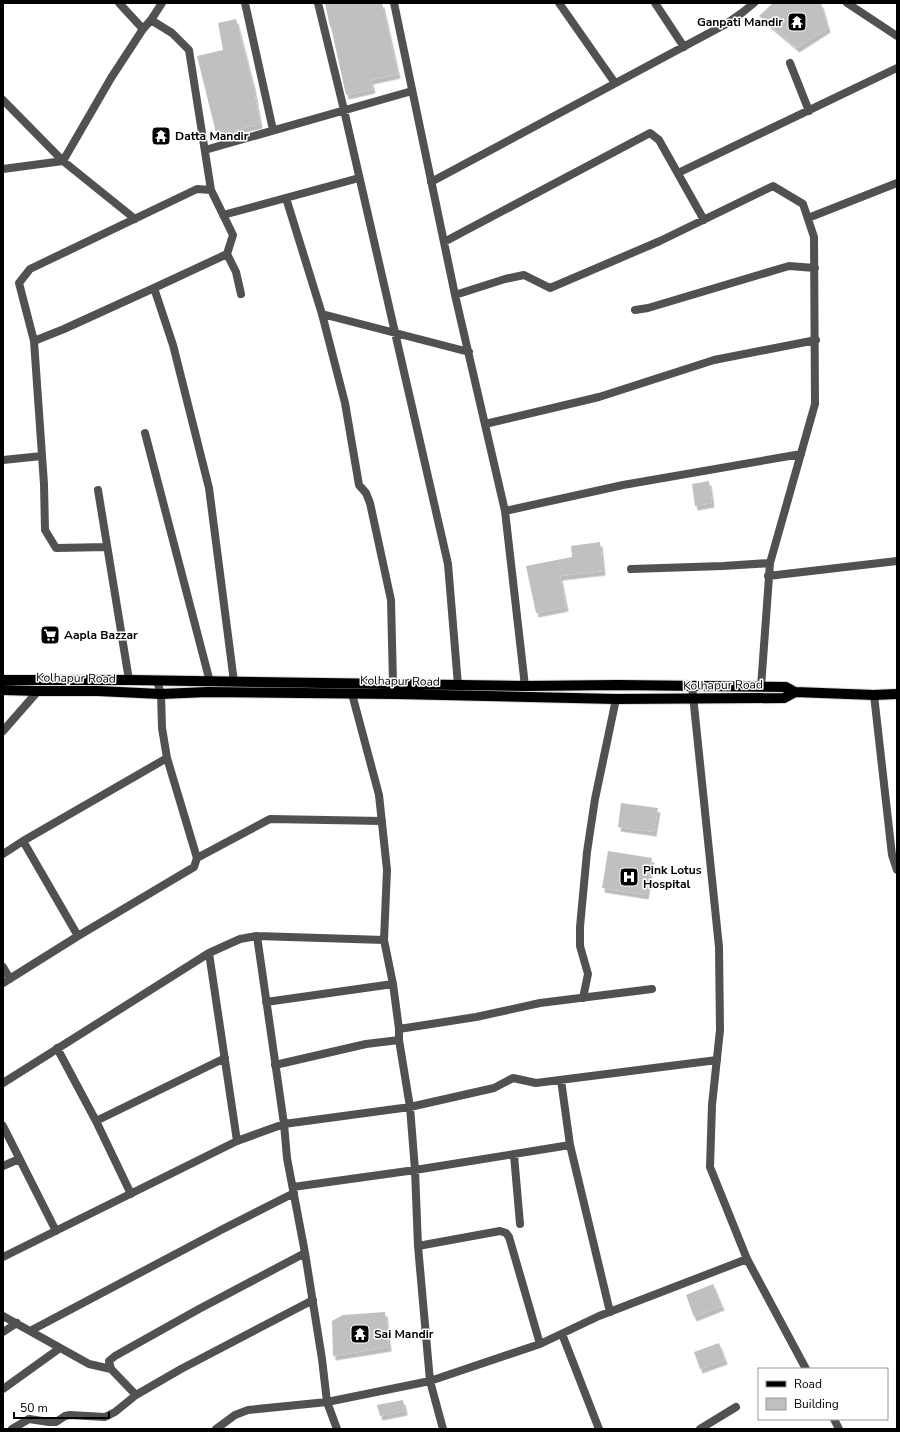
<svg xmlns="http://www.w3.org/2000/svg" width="900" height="1432" font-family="'Nunito Sans',sans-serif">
<defs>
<filter id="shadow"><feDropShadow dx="2.5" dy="4.5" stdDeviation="0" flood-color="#0004"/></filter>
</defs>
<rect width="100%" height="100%" fill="#fff"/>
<path fill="#c0c0c0" filter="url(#shadow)" d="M 325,3 L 382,3 L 398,74 L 371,80 L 373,89 L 346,95 L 331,27 L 330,27 Z
M 773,3 L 821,3 L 828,28 L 797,48 L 759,16 Z
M 236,19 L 253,85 L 260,124 L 235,130 L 236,132 L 217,137 L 197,56 L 223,50 L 218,23 Z
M 709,481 L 712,503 L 695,506 L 692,484 Z
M 600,542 L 603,571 L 560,576 L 566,607 L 536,613 L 526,566 L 572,557 L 571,546 Z
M 621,803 L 658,808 L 654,832 L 618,827 Z
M 608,851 L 652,858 L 646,895 L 602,888 Z
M 713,1284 L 722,1306 L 694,1317 L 686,1295 Z
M 385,1312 L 389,1347 L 333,1356 L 332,1321 L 343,1315 Z
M 719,1343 L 725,1360 L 700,1369 L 694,1352 Z
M 403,1400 L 405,1411 L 380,1416 L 377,1405 Z"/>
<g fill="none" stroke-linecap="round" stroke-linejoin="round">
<g stroke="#dbdbdb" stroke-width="12">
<path id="primary" d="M 3,680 L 129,680 L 525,686 L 618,685 L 786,687 L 795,692 L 874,695 L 897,694
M 3,690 L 38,691 L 98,691 L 161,694 L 207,692 L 397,694 L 616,699 L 784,698 L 795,692"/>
</g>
<path stroke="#515151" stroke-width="8" d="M 119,3 L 143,29
M 245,3 L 273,130
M 318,3 L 344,110 L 448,564 L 458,685
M 394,3 L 455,295 L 505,511 L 525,686
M 559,3 L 615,83
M 655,3 L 684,47
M 847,3 L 897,36
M 151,20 L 162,3
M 790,63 L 809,111
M 3,100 L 63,161 L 135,219
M 205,150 L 412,91
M 3,169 L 63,161 L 111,78 L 143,29 L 151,20 L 172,33 L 189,50 L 211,190
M 678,173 L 897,68
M 431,182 L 726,24 L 743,12 L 754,3
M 286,198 L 322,314 L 345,403 L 359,485 L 366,493 L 370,503 L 391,600 L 393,683
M 223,215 L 359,178
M 808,218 L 897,183
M 444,242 L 650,133 L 659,140 L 704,220
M 227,254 L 236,272 L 241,294
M 154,288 L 64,329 L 34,341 L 19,283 L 30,269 L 197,189 L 211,190 L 233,235 L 227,254 L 154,288 L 173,345 L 209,488 L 234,682
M 455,295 L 505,279 L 524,275 L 550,288 L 660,241 L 773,186 L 803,204 L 814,237 L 815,404 L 770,563 L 761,687
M 635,310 L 648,308 L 789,266 L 815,268
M 322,314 L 469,352
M 34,341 L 44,484 L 45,530 L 56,548 L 107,547
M 485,424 L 599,397 L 714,360 L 816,340
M 145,433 L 210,682
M 3,460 L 42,456
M 98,490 L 129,680
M 505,511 L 623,485 L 801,454
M 631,569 L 723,566 L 770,563
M 768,576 L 897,561
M 352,694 L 379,795 L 387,870 L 384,940 L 393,984 L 399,1029 L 399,1040 L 410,1107 L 415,1170 L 418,1246 L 430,1381 L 443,1429
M 874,695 L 892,855 L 897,870
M 3,731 L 38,691
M 23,841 L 78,936
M 3,854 L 23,841 L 167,758
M 197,858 L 270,819 L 382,821
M 257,936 L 284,1124 L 287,1158 L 305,1253 L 322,1359 L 327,1402 L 430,1381 L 540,1344 L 599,1316 L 747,1259 L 710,1167 L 712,1105 L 720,1030 L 719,947 L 692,686
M 209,953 L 237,1141
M 3,967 L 10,979
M 3,983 L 78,936 L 194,867 L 197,858 L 167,758 L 162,728 L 161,694 L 157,681
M 583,998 L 588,974 L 580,946 L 580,927 L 587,852 L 595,799 L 616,699
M 266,1002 L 393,984
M 399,1029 L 476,1017 L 540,1003 L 652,989
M 57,1048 L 96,1121 L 131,1194
M 275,1065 L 366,1044 L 399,1040
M 561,1080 L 570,1145 L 610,1312
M 3,1083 L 209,953 L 240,939 L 257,936 L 384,940
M 96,1121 L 225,1058
M 3,1126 L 56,1231
M 514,1155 L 520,1224
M 3,1166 L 19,1159
M 293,1187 L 415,1170 L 570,1145
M 418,1246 L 500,1231 L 506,1233 L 509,1237 L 540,1344
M 3,1257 L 237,1141 L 284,1124 L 410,1107 L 494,1088 L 513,1078 L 536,1083 L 717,1060
M 747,1259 L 806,1369
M 3,1316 L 89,1364 L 111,1369
M 30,1331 L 221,1230 L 294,1193
M 3,1332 L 17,1323
M 562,1334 L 599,1429
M 3,1389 L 60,1348
M 136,1395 L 111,1369 L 109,1361 L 115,1356 L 199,1309 L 305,1253
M 834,1419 L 839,1429
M 12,1429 L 29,1419 L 49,1422 L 56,1422 L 65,1416 L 70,1415 L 105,1417 L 115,1412 L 136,1395 L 181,1369 L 313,1300
M 216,1429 L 235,1415 L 248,1410 L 327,1402 L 337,1429
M 700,1429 L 736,1407"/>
<use href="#primary" stroke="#000" stroke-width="10"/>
</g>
<defs>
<g id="temple-square" transform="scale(1)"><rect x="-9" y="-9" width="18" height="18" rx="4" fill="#000" stroke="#fff"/><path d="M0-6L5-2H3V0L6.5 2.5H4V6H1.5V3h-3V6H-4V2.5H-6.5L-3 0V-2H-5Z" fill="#fff"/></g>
<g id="supermarket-square" transform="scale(1)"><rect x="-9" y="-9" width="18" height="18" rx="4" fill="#000" stroke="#fff"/><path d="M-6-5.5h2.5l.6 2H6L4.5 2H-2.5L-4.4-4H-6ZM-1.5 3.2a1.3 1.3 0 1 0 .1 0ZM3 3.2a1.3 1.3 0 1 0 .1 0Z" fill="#fff"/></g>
<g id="hospital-square" transform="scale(1)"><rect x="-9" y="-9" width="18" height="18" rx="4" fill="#000" stroke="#fff"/><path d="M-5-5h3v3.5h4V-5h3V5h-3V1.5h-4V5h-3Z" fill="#fff"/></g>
</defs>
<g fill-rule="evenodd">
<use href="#temple-square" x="797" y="22"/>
<use href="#temple-square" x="161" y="136"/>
<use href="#supermarket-square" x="50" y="635"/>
<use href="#hospital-square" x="629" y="877"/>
<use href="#temple-square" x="360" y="1334"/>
</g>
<g text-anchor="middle" stroke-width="3" stroke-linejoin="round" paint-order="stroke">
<g font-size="12" font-weight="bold" fill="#000" stroke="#fff" text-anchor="start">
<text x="783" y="26" text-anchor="end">Ganpati Mandir</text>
<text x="175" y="140">Datta Mandir</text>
<text x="64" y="639">Aapla Bazzar</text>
<text x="643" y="874">Pink Lotus<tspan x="643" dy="14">Hospital</tspan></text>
<text x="374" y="1338">Sai Mandir</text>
</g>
<g font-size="12" fill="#000" stroke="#fff">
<text transform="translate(76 678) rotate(1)" y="4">Kolhapur Road</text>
<text transform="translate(400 681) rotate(1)" y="4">Kolhapur Road</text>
<text transform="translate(723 685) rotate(-1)" y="4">Kolhapur Road</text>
</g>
</g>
<rect width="900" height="1432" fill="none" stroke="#000000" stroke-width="8"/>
<rect x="758" y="1368" width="130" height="52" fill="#ffffff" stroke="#999999"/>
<rect x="766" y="1381" width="20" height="6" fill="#000000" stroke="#999999"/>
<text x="794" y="1388" font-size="12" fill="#000000">Road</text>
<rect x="766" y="1398" width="20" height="12" fill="#c0c0c0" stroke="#999999"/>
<text x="794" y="1408" font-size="12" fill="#000000">Building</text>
<path d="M14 1412v6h95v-6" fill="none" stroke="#000000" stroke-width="2"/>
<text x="20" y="1412" font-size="12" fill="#000000" stroke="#ffffff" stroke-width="3" paint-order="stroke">50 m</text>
</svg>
